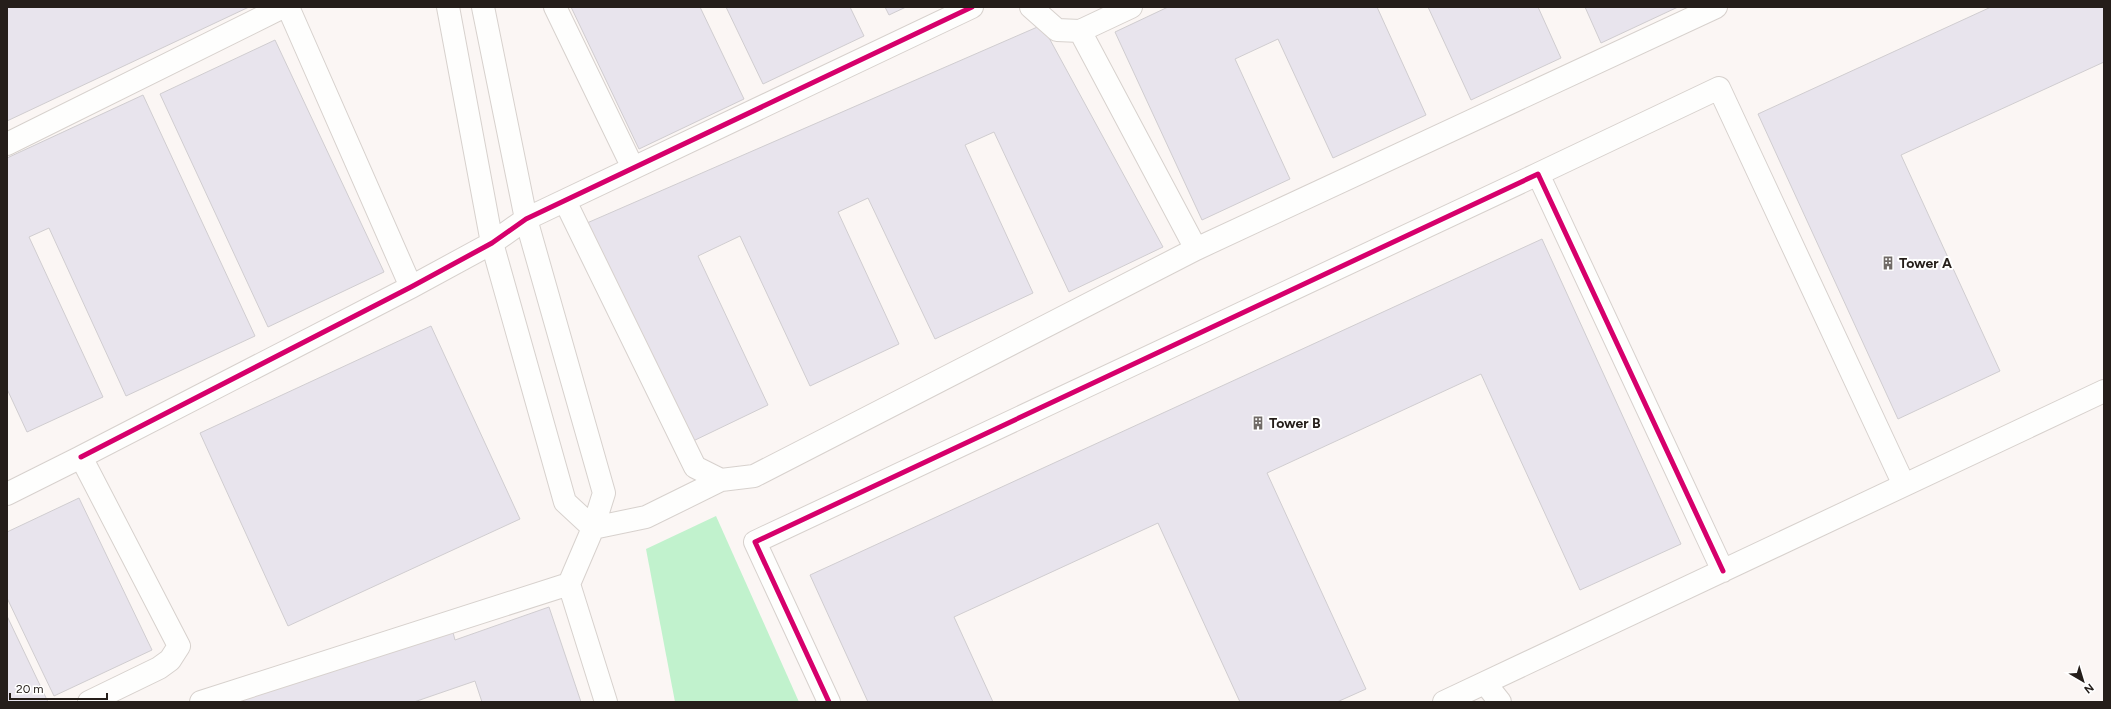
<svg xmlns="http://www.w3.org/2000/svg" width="2111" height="709" font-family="Figtree,sans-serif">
<rect width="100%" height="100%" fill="#fbf6f4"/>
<path fill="#c1f2cd" d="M 716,516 L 799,702 L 675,702 L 646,549 Z"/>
<path fill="#e8e4ed" stroke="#d0cdd0" d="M 7,7 L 249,7 L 7,121 Z
M 571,7 L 700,7 L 744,99 L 639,149 Z
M 726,7 L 850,7 L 864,36 L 763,84 Z
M 885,7 L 906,7 L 889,15 Z
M 1168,7 L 1377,7 L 1426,115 L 1333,158 L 1278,39 L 1235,59 L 1290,179 L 1202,220 L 1115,32 Z
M 1428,7 L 1538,7 L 1561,58 L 1471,100 Z
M 1585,7 L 1678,7 L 1601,43 Z
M 1991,7 L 2104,7 L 2104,62 L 1901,155 L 2000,371 L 1898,419 L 1758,114 Z
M 1042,25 L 1163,247 L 1069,292 L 994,132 L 965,145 L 1033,293 L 935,339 L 868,198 L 838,212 L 899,344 L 810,386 L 740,236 L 698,256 L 768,405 L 689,443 L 587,223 Z
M 275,40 L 384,272 L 268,327 L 160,94 Z
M 143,95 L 255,336 L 126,396 L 49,228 L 29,237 L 103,397 L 27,432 L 7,389 L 7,158 Z
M 1542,239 L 1681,544 L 1580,590 L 1481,374 L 1267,473 L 1366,689 L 1337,702 L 1240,702 L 1158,523 L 954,617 L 993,702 L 868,702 L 810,575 Z
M 431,326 L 520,519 L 288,626 L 200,433 Z
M 79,498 L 152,650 L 54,696 L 7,598 L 7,532 Z
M 549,607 L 581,702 L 482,702 L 475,681 L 414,702 L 229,702 L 451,625 L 455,640 Z
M 7,616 L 48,702 L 7,702 Z"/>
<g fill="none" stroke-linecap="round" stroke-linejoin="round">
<g stroke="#d7d1cd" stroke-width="24">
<path id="street" d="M 288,7 L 411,287
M 448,7 L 492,243 L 565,502 L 593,528
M 483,7 L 526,219 L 604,493 L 593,528 L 569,584 L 606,702
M 555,7 L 633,168
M 1031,7 L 1057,30 L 1080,31 L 1131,7
M 1080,31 L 1196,249
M 7,144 L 283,7
M 1538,174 L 1719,88 L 1904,485
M 565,201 L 695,467 L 721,480 L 754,476 L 1196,249 L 1716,7
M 81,457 L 411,287 L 492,243 L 526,219 L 972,7
M 7,494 L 81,457 L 179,646 L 170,660 L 159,668 L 89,702
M 593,528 L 646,517 L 721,480
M 1485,683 L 1500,702
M 201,702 L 569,584
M 829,702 L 755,542 L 1538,174 L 1723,571
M 1444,702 L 2104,391"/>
</g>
<use href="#street" stroke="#fefefd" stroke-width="22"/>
<g stroke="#fff" stroke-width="8">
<path id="cycleway" d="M 81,457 L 411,287 L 492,243 L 526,219 L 972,7
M 829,702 L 755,542 L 1538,174 L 1723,571"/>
</g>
<use href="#cycleway" stroke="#d6006c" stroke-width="5"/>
</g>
<defs>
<g id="building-bare" transform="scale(1.08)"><path d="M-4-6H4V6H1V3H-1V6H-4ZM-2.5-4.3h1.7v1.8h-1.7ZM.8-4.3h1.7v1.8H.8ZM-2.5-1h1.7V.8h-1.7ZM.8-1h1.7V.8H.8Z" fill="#706a66" stroke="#fff" stroke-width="2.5" paint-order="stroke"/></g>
</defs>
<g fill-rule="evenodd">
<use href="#building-bare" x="1888" y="263"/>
<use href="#building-bare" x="1258" y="423"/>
</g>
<g text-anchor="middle" stroke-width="4" stroke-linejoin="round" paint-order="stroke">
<g font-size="14" font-weight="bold" fill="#251e1a" stroke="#fff" text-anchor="start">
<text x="1899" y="268">Tower A</text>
<text x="1269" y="428">Tower B</text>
</g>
</g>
<rect width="2111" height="709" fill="none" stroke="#251e1a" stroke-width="16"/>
<g transform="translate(2083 681) rotate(142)" stroke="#ffffff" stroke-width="3" paint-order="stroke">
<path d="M0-3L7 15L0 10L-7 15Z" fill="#251e1a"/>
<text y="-6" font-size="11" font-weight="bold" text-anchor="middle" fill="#251e1a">N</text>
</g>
<path d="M10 693v6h97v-6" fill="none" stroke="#251e1a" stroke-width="2"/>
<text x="16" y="693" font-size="12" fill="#251e1a" stroke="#ffffff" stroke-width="3" paint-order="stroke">20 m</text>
</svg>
